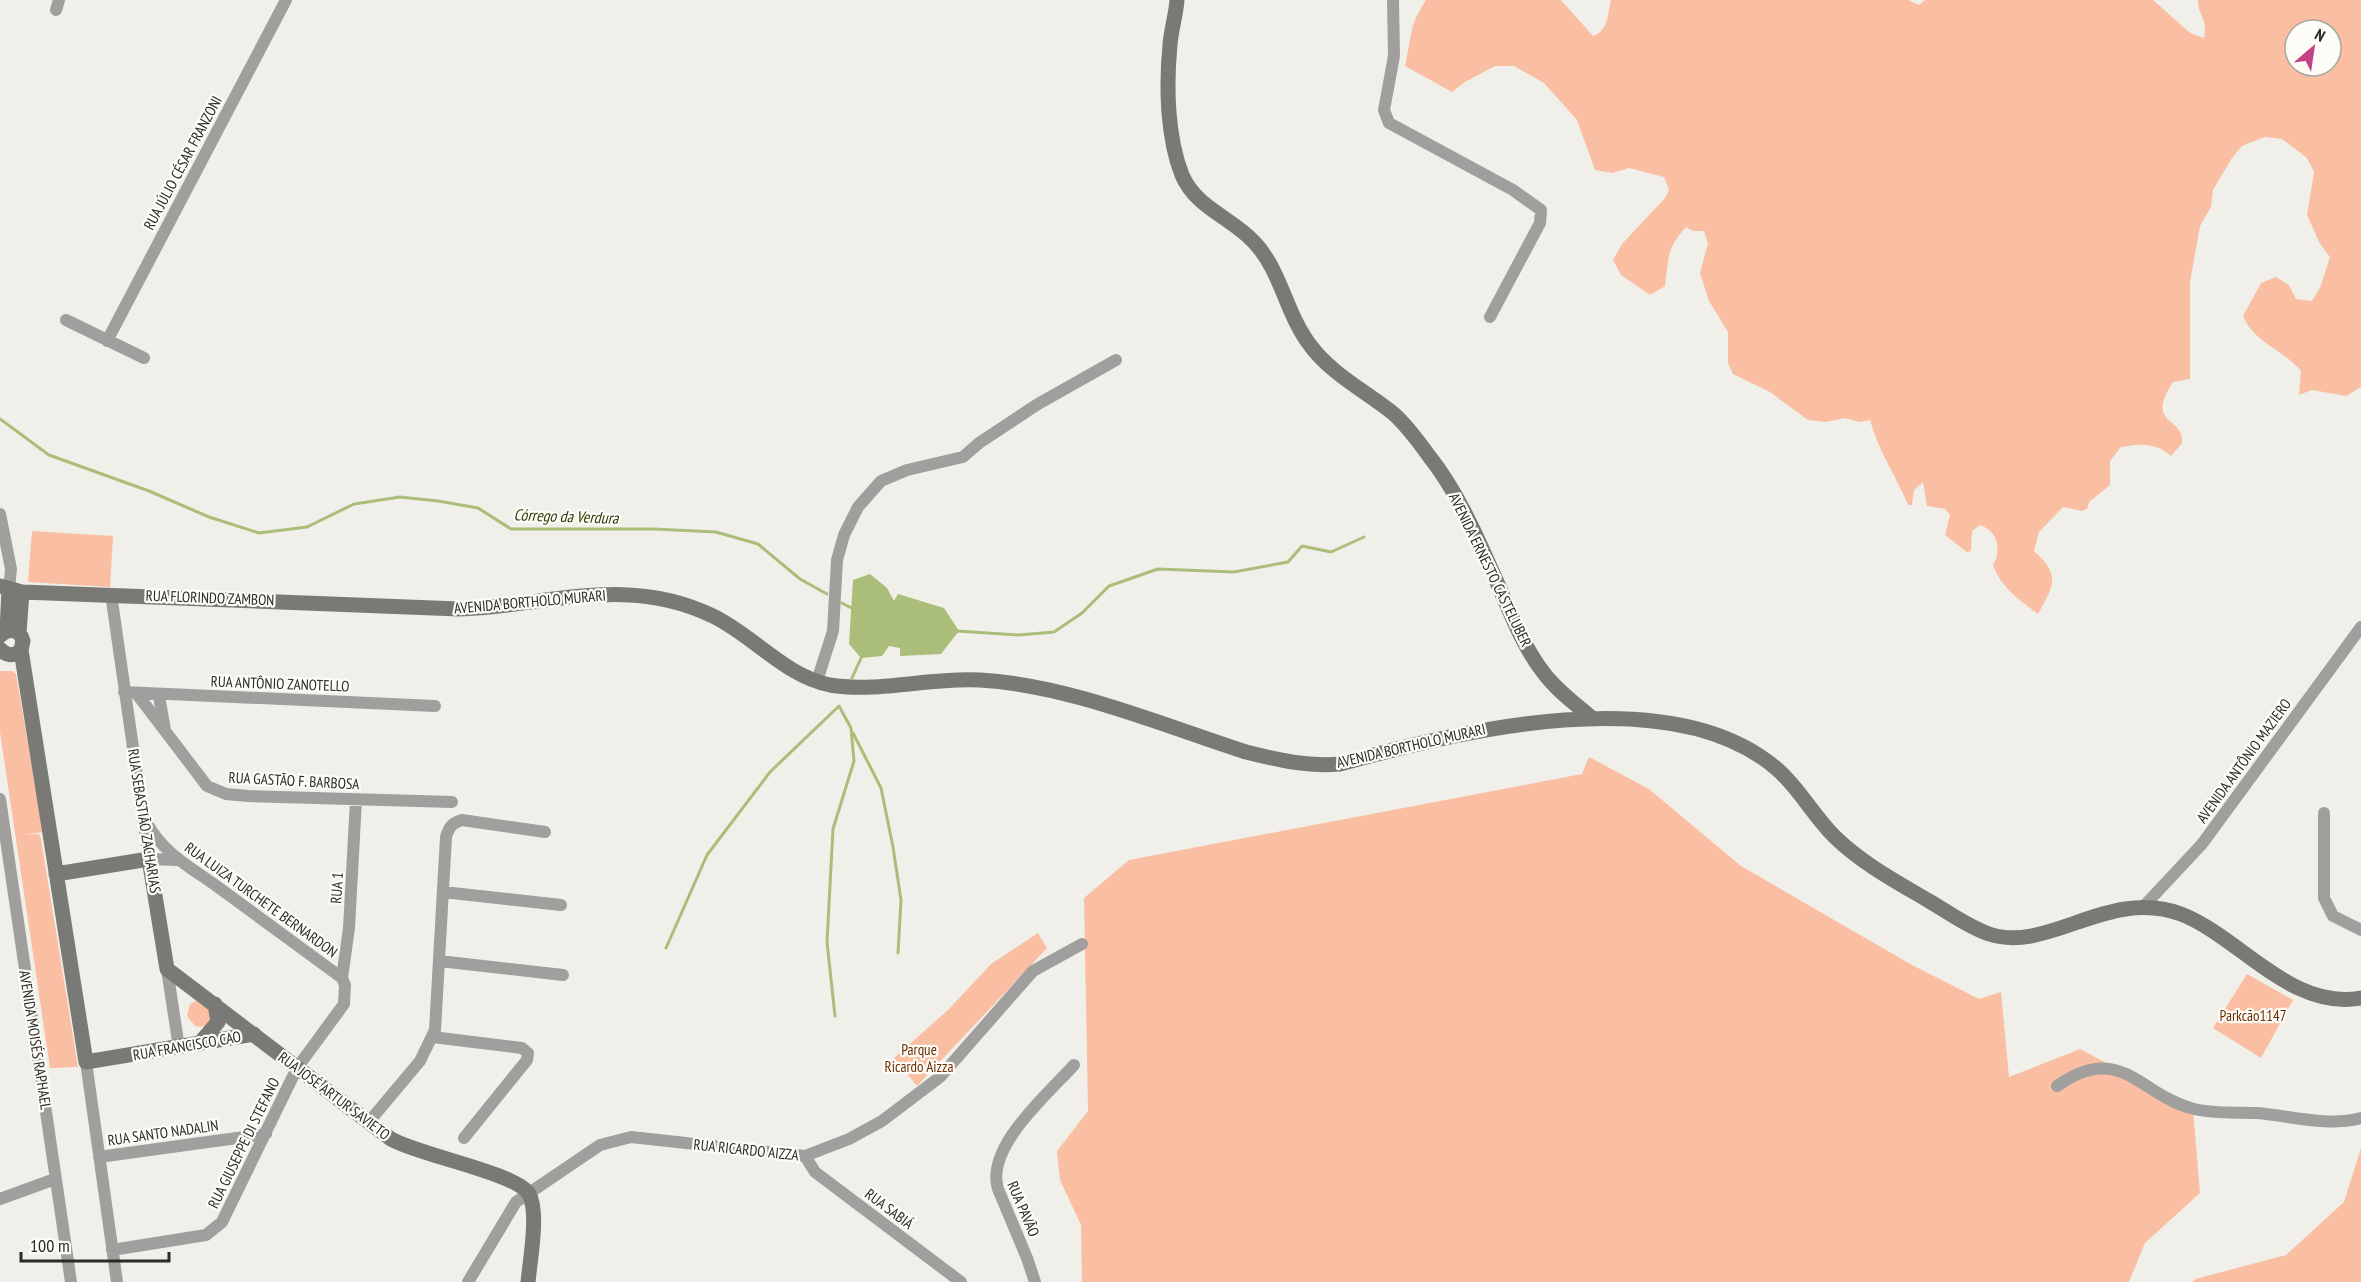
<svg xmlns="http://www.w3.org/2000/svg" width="2361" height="1282" font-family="'PT Sans Narrow',sans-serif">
<rect width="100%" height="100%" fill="#f1efea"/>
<path fill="#fabfa2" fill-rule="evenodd" d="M 1426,0 L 1561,0 L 1593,36 C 1608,32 1608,13 1611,0 L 1908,0 L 1919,5 L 1925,0 L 2153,0 L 2190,33 L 2204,38 C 2208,17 2198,17 2198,0 L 2361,0 L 2361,387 L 2346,396 L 2312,390 L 2299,395 L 2301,371 C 2283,349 2254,343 2243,316 L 2261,283 L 2276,277 L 2289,285 L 2296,299 L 2312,301 L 2320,288 L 2330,257 L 2320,244 L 2307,215 L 2314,172 L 2307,158 L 2282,139 L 2265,137 L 2242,146 L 2232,158 L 2213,190 L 2211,207 L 2200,226 L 2190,282 L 2190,379 L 2173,382 C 2144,426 2185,417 2182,443 L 2171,456 C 2158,443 2139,443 2121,447 L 2110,461 L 2110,485 L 2089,502 L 2087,509 L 2082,511 L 2063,507 L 2039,532 L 2034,551 C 2061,575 2054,585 2038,614 C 2020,600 2001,588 1993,565 C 2002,550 1998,531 1980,525 L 1972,531 L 1971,550 L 1968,553 L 1945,535 L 1950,515 L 1945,509 L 1927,506 L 1923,482 L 1914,490 L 1912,505 L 1908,505 C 1896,476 1878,450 1870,420 L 1859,422 L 1845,418 L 1826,422 L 1808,420 L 1770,392 L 1733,374 L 1728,363 L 1728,332 L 1709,301 L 1700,273 L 1708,243 L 1704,231 L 1693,231 L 1686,227 C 1666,249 1669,259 1665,286 L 1650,295 L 1621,275 L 1613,260 L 1622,244 L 1665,198 L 1669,190 L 1664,177 L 1629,168 L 1612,173 L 1595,170 L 1577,120 L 1544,83 L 1514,66 L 1495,66 L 1465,82 L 1452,92 L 1405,66 C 1412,37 1408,27 1426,0 ZM 2295,30 L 2331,30 L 2331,66 L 2295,66 Z
M 32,531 L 113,536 L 110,587 L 28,582 Z
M 0,671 L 12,671 L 16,674 L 43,832 L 24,835 L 39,834 L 41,839 L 78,1067 L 50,1068 L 0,732 Z
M 1589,757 L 1649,789 L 1741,866 L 1912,965 L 1979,999 L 2001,992 L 2009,1077 L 2080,1049 L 2193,1109 L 2200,1193 L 2145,1243 L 2129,1282 L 1082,1282 L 1081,1225 L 1060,1180 L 1057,1151 L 1088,1111 L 1084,898 L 1129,860 L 1582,774 Z
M 1038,933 L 1047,948 L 917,1086 L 894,1058 L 949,1009 L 991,964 Z
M 2247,974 L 2293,1000 L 2261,1058 L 2213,1028 Z
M 198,1000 L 214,1012 C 210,1022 207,1029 195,1026 L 187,1016 L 190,1004 Z
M 2361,1148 L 2361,1282 L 2193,1282 L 2195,1279 L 2286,1255 L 2344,1202 Z"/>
<path fill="#aabe79" d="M 870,574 L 887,588 L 894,601 L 898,594 L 944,608 L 959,631 L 941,654 L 900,656 L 900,648 L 889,646 L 882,656 L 861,658 L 849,644 L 853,580 Z"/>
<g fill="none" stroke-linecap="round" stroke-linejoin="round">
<path stroke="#aabe79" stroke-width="3" d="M 0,419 L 49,455 L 149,491 L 209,517 L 259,533 L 307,527 L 354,504 L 400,497 L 438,501 L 478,508 L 511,529 L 654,529 L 716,532 L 758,544 L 800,579 L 827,594
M 842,603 L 855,610
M 957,631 L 1019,635 L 1054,632 L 1082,613 L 1109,586 L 1158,569 L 1234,572 L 1288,562 L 1302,546 L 1331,552 L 1364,537
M 852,678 L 862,656
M 853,733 L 881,788 L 893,847 L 901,900 L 898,953
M 666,948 L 707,855 L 770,772 L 839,706 L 851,728 L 854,761 L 833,829 L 827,942 L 835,1016"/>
<path stroke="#a09f9d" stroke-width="12" d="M 1393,0 L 1394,56 L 1384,110 L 1389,123 L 1513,190 L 1541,210 L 1540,223 L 1490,317
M 56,10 L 59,0
M 66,320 L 144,358
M 107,341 L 286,0
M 0,514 L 11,569 L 9,589
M 111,594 L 149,859 L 177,860
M 817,681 L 833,631 L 837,560 L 844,535 L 858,507 L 881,481 L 907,470 L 963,457 L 979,443 L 1038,404 L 1116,360
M 124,692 L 435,706
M 137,694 L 207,786 L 226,794 L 248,796 L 452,802
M 159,696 L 165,730
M 0,799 L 71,1282
M 2324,813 L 2324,898 L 2333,916 L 2361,930
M 147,823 C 164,855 194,869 222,890 C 262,919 302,949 342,978
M 443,892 L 561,905
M 2144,906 L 2202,844 L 2361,627
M 439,961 L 563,975
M 167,969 L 179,1048
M 342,978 L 349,928 L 356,800
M 432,1037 L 522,1048 L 528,1053 L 527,1060 L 464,1138
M 86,1062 L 117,1282
M 2057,1086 C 2121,1041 2139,1095 2194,1109 C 2214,1114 2236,1112 2257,1113 C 2293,1116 2325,1127 2361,1118
M 368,1123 L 420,1061 L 435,1030 L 446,837 C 449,827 452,823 462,820 L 545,832
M 805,1156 L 815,1172 L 961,1282
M 99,1157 L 266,1134
M 0,1199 L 55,1179
M 112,1250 L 206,1235 L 222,1222 L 297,1068 L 344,1004 L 345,985 L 342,978
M 468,1282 L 516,1202 L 600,1145 L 631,1137 L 805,1156 L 849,1139 L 882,1121 L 940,1077 L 1033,971 L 1082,944
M 1035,1282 L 1027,1258 L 998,1189 C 985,1147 1048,1094 1074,1065"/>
<path stroke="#797976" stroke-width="15" d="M 1177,0 C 1176,15 1171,30 1170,45 C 1166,86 1167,137 1182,175 C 1196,208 1231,217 1254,242 C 1281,270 1286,314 1310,345 C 1331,374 1367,392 1394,414 C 1407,426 1419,442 1429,456 C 1456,490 1475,532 1492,571 C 1508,606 1520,642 1543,672 C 1557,691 1576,704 1593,719
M 0,586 L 22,592 L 459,609 C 548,606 627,574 713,616 C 754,636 785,676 830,685 C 877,693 932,677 980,680 C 1068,685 1162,725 1246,752 C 1278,760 1308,767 1340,764 C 1460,731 1672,678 1777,769 C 1800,789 1814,817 1836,838 C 1863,864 1897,882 1929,901 C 1948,912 1968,927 1989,934 C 2048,954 2108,887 2181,914 C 2240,937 2291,1011 2361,998
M 7,631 L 9,589
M 19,633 L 22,592
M 0,636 C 8,627 20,629 23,641 L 21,650 C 14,657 6,656 0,649
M 21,650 L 86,1062 L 254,1034
M 56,874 L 149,859 L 167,969 L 391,1139 C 418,1155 517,1173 529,1194 C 539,1212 530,1261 528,1282
M 199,1044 L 218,1022 L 215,1004"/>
</g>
<g text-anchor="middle" stroke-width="4.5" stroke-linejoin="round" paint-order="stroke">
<g font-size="15" fill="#2c2b29" stroke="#fefcf7">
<text transform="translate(183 163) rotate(-62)" y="5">RUA JÚLIO CÉSAR FRANZONI</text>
<text transform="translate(1490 570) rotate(64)" y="5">AVENIDA ERNESTO CASTELUBER</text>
<text transform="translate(210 598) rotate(2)" y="5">RUA FLORINDO ZAMBON</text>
<text transform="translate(530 602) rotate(-5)" y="5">AVENIDA BORTHOLO MURARI</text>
<text transform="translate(280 684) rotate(2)" y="5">RUA ANTÔNIO ZANOTELLO</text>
<text transform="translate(1411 746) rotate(-13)" y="5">AVENIDA BORTHOLO MURARI</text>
<text transform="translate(2244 761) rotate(-54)" y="5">AVENIDA ANTÔNIO MAZIERO</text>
<text transform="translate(294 781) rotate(3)" y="5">RUA GASTÃO F. BARBOSA</text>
<text transform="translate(144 821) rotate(81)" y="5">RUA SEBASTIÃO ZACHARIAS</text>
<text transform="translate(337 888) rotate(-86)" y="5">RUA 1</text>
<text transform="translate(261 900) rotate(36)" y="5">RUA LUIZA TURCHETE BERNARDON</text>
<text transform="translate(35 1040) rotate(81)" y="5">AVENIDA MOISÉS RAPHAEL</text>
<text transform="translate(187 1046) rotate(-10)" y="5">RUA FRANCISCO CAO</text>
<text transform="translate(334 1096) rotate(37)" y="5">RUA JOSÉ ARTUR SAVIETO</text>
<text transform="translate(163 1133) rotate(-8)" y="5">RUA SANTO NADALIN</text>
<text transform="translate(244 1143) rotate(-64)" y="5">RUA GIUSEPPE DI STEFANO</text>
<text transform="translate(746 1150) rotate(6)" y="5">RUA RICARDO AIZZA</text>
<text transform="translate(889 1209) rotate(37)" y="5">RUA SABIÁ</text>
<text transform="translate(1023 1209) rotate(67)" y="5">RUA PAVÃO</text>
</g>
<g font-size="15" fill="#6b2e05" stroke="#fefcf7">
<text x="2253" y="1021">Parkcão1147</text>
<text x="919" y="1055">Parque<tspan x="919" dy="17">Ricardo Aizza</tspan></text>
</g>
<g font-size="16" font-style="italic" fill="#313d09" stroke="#fefcf7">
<text transform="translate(566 516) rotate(2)" y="6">Córrego da Verdura</text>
</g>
</g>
<g transform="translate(2313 48) rotate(29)"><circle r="28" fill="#fefcf7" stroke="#aaa8a5" stroke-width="1.5"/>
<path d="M0-4.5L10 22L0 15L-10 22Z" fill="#c54185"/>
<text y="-9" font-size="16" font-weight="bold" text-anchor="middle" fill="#2c2b29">N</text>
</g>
<path d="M21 1252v9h148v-9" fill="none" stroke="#2c2b29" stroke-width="3"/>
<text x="30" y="1252" font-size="18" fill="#2c2b29" stroke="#fefcf7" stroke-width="4.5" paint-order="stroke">100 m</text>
</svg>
